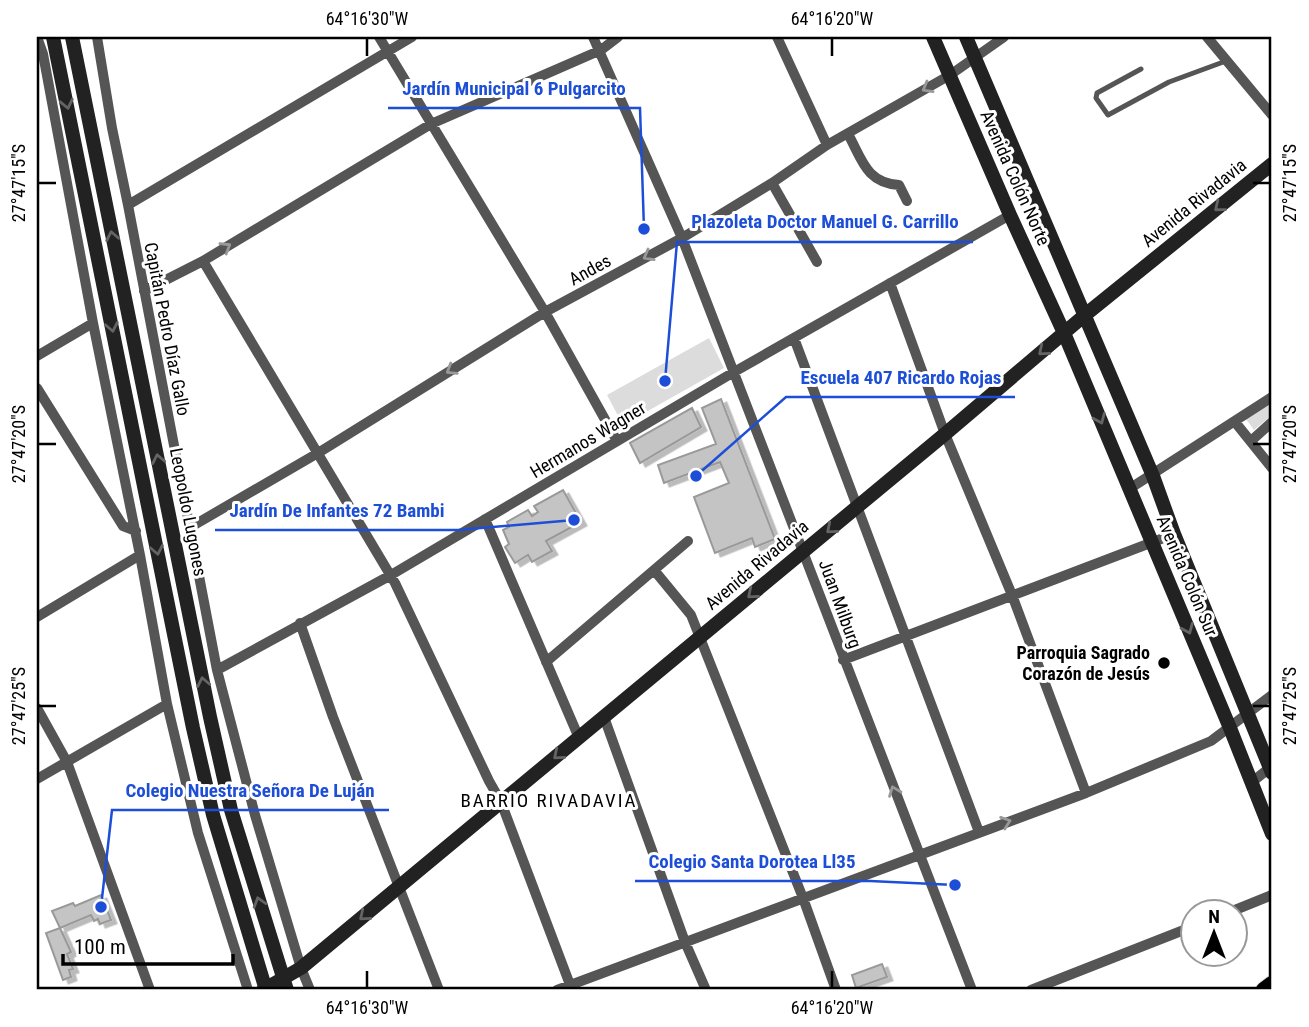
<svg xmlns="http://www.w3.org/2000/svg" width="1309" height="1027" font-family="'Roboto Condensed',sans-serif">
<defs>
<filter id="shadow"><feDropShadow dx="5.5" dy="3.5" stdDeviation="0" flood-color="#0004"/></filter>
</defs>
<rect width="100%" height="100%" fill="#fff"/>
<path fill="#dcdcdc" d="M 709,338 L 724,368 L 623,425 L 607,395 Z
M 1272,403 L 1272,415 L 1254,430 L 1246,419 Z"/>
<path fill="#c4c4c4" stroke="#999" stroke-width="2" filter="url(#shadow)" d="M 721,399 L 775,539 L 755,547 L 752,538 L 715,553 L 694,497 L 729,483 L 720,462 L 664,483 L 658,465 L 716,444 L 702,408 Z
M 692,408 L 701,427 L 640,463 L 630,443 Z
M 563,490 L 581,522 L 546,541 L 552,551 L 532,562 L 528,555 L 515,563 L 505,547 L 509,544 L 503,530 L 509,527 L 507,522 L 528,510 L 532,516 L 538,512 L 534,506 Z
M 101,895 L 111,920 L 100,924 L 98,919 L 94,921 L 91,915 L 60,928 L 52,911 L 73,903 L 75,906 Z
M 60,928 L 71,952 L 67,954 L 73,969 L 69,970 L 71,977 L 63,980 L 46,933 Z
M 882,964 L 887,977 L 856,988 L 852,975 Z"/>
<g fill="none" stroke-linecap="round" stroke-linejoin="round">
<g stroke="#dbdbdb" stroke-width="18">
<path id="primary" d="M 1264,990 L 1272,984"/>
</g>
<path stroke="#555" stroke-width="5" d="M 1141,69 L 1097,93 L 1096,98 L 1108,115 L 1169,82 L 1226,61"/>
<path stroke="#555" stroke-width="10" d="M 37,37 L 43,54 L 93,323 L 140,555 L 167,704 L 198,833 L 248,990
M 97,37 L 112,128 L 128,205 L 217,670 L 255,815 L 301,968 L 310,990
M 379,37 L 545,312 L 617,441
M 593,37 L 682,238 L 972,990
M 777,37 L 827,145
M 1207,37 L 1272,115
M 848,134 C 862,159 866,183 899,185 L 907,201
M 772,183 L 817,262
M 128,205 L 412,37
M 203,261 L 395,583 L 489,781 L 501,802 L 572,990
M 890,283 L 945,434 L 1012,595 L 1086,793
M 144,291 L 203,261 L 431,124 L 601,50 L 618,37
M 794,338 L 979,832
M 37,356 L 93,323
M 37,388 L 123,526 L 136,531
M 1235,422 L 1272,468
M 1251,441 L 1272,422
M 1129,489 L 1272,397
M 485,519 L 579,738
M 189,528 L 318,453 L 545,312 L 682,238 L 772,183 L 827,145 L 950,75 L 1004,37
M 654,570 L 691,615 L 803,898 L 836,990
M 37,617 L 140,555
M 300,623 L 333,717 L 439,990
M 843,660 L 1174,534
M 546,662 L 688,541
M 217,670 L 391,575 L 734,372 L 1010,215
M 37,708 L 67,762 L 150,990
M 604,717 L 685,942 L 706,990
M 37,779 L 167,704
M 1252,782 L 1272,766
M 1230,912 L 1272,895
M 557,990 L 1086,793 L 1211,741 L 1272,695
M 1031,990 L 1194,926"/>
<path stroke="#222" stroke-width="14" d="M 53,37 L 193,728 L 213,815 L 266,990
M 72,37 L 210,717 L 231,810 L 287,990
M 933,37 L 1010,215 L 1064,333 L 1230,728 L 1272,834
M 966,37 L 1153,476 L 1174,534 L 1272,773
M 263,990 L 301,968 L 945,434 L 1085,315 L 1272,164"/>
<use href="#primary" stroke="#000" stroke-width="16"/>
</g>
<defs><path id="oneway-chevron" d="M-2-3.5L2.5 0L-2 3.5" fill="none" stroke-width="1.6" stroke-linecap="round" stroke-linejoin="round" transform="scale(1.75)"/></defs>
<g stroke="#999">
<use href="#oneway-chevron" transform="translate(927 88) rotate(150)"/>
<use href="#oneway-chevron" transform="translate(226 247) rotate(-31)"/>
<use href="#oneway-chevron" transform="translate(648 256) rotate(151)"/>
<use href="#oneway-chevron" transform="translate(451 370) rotate(148)"/>
<use href="#oneway-chevron" transform="translate(894 791) rotate(-111)"/>
<use href="#oneway-chevron" transform="translate(1006 822) rotate(-20)"/>
</g>
<g stroke="#646464">
<use href="#oneway-chevron" transform="translate(67 104) rotate(78)"/>
<use href="#oneway-chevron" transform="translate(1219 207) rotate(141)"/>
<use href="#oneway-chevron" transform="translate(112 236) rotate(-101)"/>
<use href="#oneway-chevron" transform="translate(112 327) rotate(79)"/>
<use href="#oneway-chevron" transform="translate(1043 351) rotate(140)"/>
<use href="#oneway-chevron" transform="translate(1100 419) rotate(67)"/>
<use href="#oneway-chevron" transform="translate(158 459) rotate(-101)"/>
<use href="#oneway-chevron" transform="translate(831 529) rotate(140)"/>
<use href="#oneway-chevron" transform="translate(157 550) rotate(79)"/>
<use href="#oneway-chevron" transform="translate(752 594) rotate(140)"/>
<use href="#oneway-chevron" transform="translate(1188 629) rotate(67)"/>
<use href="#oneway-chevron" transform="translate(203 682) rotate(-101)"/>
<use href="#oneway-chevron" transform="translate(558 755) rotate(140)"/>
<use href="#oneway-chevron" transform="translate(259 902) rotate(-107)"/>
<use href="#oneway-chevron" transform="translate(364 916) rotate(140)"/>
</g>
<path fill="none" stroke="#000" stroke-width="2.5" d="M 367,38 L 367,56M 832,38 L 832,56M 38,183 L 56,183M 1253,183 L 1270,183M 38,444 L 56,444M 1253,444 L 1270,444M 38,706 L 56,706M 1253,706 L 1270,706M 367,971 L 367,988M 832,971 L 832,988"/>
<circle fill="#000" stroke="#fff" stroke-width="2.5" cx="1164" cy="663" r="7"/>
<g text-anchor="middle" stroke-width="6" stroke-linejoin="round" paint-order="stroke">
<g font-size="18" fill="#000" stroke="#fff">
<text transform="translate(1015 178) rotate(66)" y="6">Avenida Colón Norte</text>
<text transform="translate(1194 203) rotate(-39)" y="6">Avenida Rivadavia</text>
<text transform="translate(590 270) rotate(-29)" y="6">Andes</text>
<text transform="translate(167 329) rotate(79)" y="6">Capitán Pedro Díaz Gallo</text>
<text transform="translate(588 440) rotate(-31)" y="6">Hermanos Wagner</text>
<text transform="translate(188 512) rotate(79)" y="6">Leopoldo Lugones</text>
<text transform="translate(757 565) rotate(-40)" y="6">Avenida Rivadavia</text>
<text transform="translate(1187 576) rotate(67)" y="6">Avenida Colón Sur</text>
<text transform="translate(840 604) rotate(70)" y="6">Juan Milburg</text>
</g>
<g font-size="18" font-weight="bold" fill="#000" stroke="#fff" text-anchor="end">
<text x="1150" y="659">Parroquia Sagrado<tspan x="1150" dy="21">Corazón de Jesús</tspan></text>
</g>
<g font-size="19" letter-spacing="2" fill="#000" stroke="#fff">
<text x="549" y="807">BARRIO RIVADAVIA</text>
</g>
</g>
<path fill="none" stroke="#1d4ed8" stroke-width="2.5" d="M644 229L640 108H388M665 381L677 242H973M696 476L786 397H1015M574 520L458 530H215M101 907L112 810H389M955 885L870 881H635"/>
<g fill="#1d4ed8" stroke="#fff" stroke-width="2.5">
<circle cx="644" cy="229" r="7"/>
<circle cx="665" cy="381" r="7"/>
<circle cx="696" cy="476" r="7"/>
<circle cx="574" cy="520" r="7"/>
<circle cx="101" cy="907" r="7"/>
<circle cx="955" cy="885" r="7"/>
</g>
<g font-size="19" text-anchor="middle" font-weight="bold" fill="#1d4ed8" stroke="#fff" stroke-width="6" stroke-linejoin="round" paint-order="stroke">
<text x="514" y="95">Jardín Municipal 6 Pulgarcito</text>
<text x="825" y="228">Plazoleta Doctor Manuel G. Carrillo</text>
<text x="901" y="384">Escuela 407 Ricardo Rojas</text>
<text x="337" y="517">Jardín De Infantes 72 Bambi</text>
<text x="250" y="797">Colegio Nuestra Señora De Luján</text>
<text x="752" y="868">Colegio Santa Dorotea Ll35</text>
</g>
<rect width="1309" height="1027" fill="none" stroke="#ffffff" stroke-width="77"/>
<g transform="translate(1214 933)"><circle r="33" fill="#ffffff" stroke="#999999" stroke-width="2"/>
<path d="M0-5L12 26L0 18L-12 26Z" fill="#000000"/>
<text y="-10" font-size="19" font-weight="bold" text-anchor="middle" fill="#000000">N</text>
</g>
<path d="M63 954v10h170v-10" fill="none" stroke="#000000" stroke-width="3.5"/>
<text x="74" y="954" font-size="21" fill="#000000" stroke="#ffffff" stroke-width="5" paint-order="stroke">100 m</text>
<rect x="38" y="38" width="1232" height="950" fill="none" stroke="#000" stroke-width="2.5"/>
<g font-size="18" text-anchor="middle" fill="#000">
<text x="367" y="25">64°16'30"W</text>
<text x="832" y="25">64°16'20"W</text>
<text transform="translate(19 183) rotate(-90)" y="6">27°47'15"S</text>
<text transform="translate(1290 183) rotate(-90)" y="6">27°47'15"S</text>
<text transform="translate(19 444) rotate(-90)" y="6">27°47'20"S</text>
<text transform="translate(1290 444) rotate(-90)" y="6">27°47'20"S</text>
<text transform="translate(19 706) rotate(-90)" y="6">27°47'25"S</text>
<text transform="translate(1290 706) rotate(-90)" y="6">27°47'25"S</text>
<text x="367" y="1014">64°16'30"W</text>
<text x="832" y="1014">64°16'20"W</text>
</g>
</svg>
